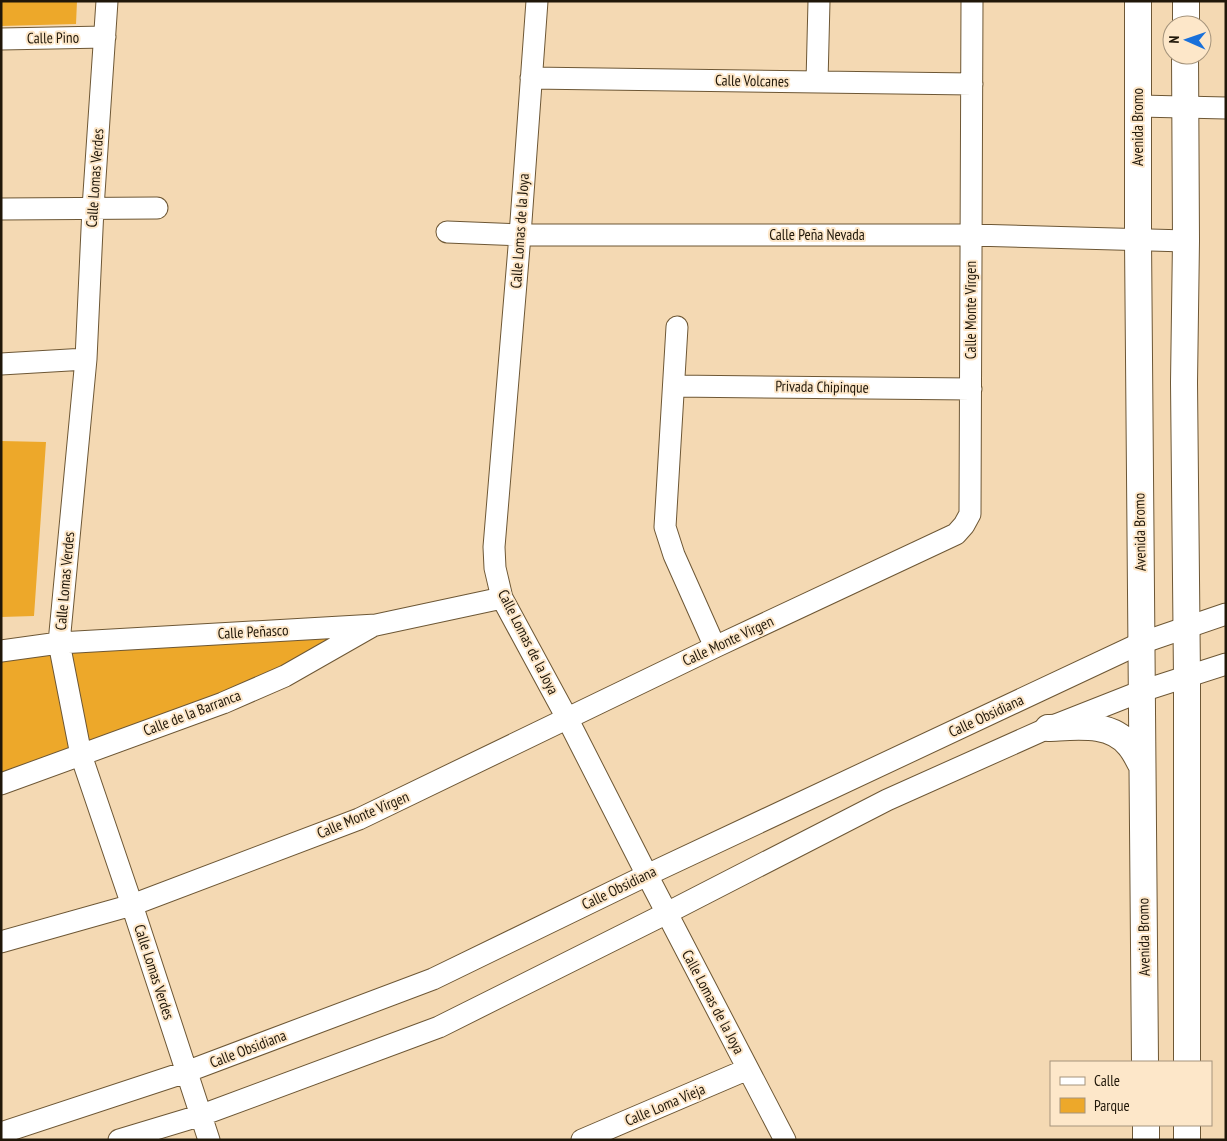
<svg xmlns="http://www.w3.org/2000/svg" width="1227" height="1141" font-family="'PT Sans Narrow',sans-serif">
<rect width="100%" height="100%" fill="#f4d9b3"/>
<path fill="#eda82a" d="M 1,1 L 77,1 L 76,24 L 1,26 Z
M 1,441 L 46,442 L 34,616 L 1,617 Z
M 352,634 L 277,676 L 86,747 L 67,649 Z
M 54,647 L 76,749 L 1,777 L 1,655 Z"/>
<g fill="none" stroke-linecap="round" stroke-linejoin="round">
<g stroke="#6d5735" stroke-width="23">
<path id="minor" d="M 107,1 L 93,208 L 86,359 L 59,643 L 81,755 L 132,905 L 209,1140
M 537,1 L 520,235 L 494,547 L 495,568 L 502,598 L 567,718 L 647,875 L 785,1140
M 1,39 L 105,37
M 531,78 L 972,84
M 817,82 L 819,1
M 1139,106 L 1226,108
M 1,209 L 157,208
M 447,232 L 520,235 L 972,235 L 1186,241
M 677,327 L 665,527 L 674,555 L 715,647
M 1,364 L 86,359
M 674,386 L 971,389
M 1,651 L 59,643 L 376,625 L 502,598
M 1,784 L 223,703 L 285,676 L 371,627
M 1,942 L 132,905 L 359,819 L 715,647 L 956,534 L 964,525 L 970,514 L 972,1
M 1,1133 L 186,1072 L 433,979 L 647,875 L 1141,643 L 1226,614
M 119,1140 L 202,1115 L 439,1027 L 667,913 L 887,800 L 1048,728 L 1142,691 L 1226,664
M 582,1140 L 748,1069"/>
</g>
<g stroke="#6d5735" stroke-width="28">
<path id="tertiary" d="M 1138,1 L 1138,240 L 1145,1062
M 1186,25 L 1186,1
M 1185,55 L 1186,241 L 1184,383 L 1187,677 L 1187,1062
M 1048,728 C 1075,727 1111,721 1130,746 C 1135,752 1138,759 1142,766
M 1146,1125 L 1146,1140
M 1187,1125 L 1187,1140"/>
</g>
<use href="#minor" stroke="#fff" stroke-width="21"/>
<use href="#tertiary" stroke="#fff" stroke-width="26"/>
</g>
<g text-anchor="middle" stroke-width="4" stroke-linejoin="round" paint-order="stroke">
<g font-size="15" fill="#201709" stroke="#fde7c9">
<text transform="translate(53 38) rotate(-1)" y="5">Calle Pino</text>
<text transform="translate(752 81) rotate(1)" y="5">Calle Volcanes</text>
<text transform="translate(1138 127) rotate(-90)" y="5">Avenida Bromo</text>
<text transform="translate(95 178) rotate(-86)" y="5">Calle Lomas Verdes</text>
<text transform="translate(520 231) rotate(-86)" y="5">Calle Lomas de la Joya</text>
<text x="817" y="240">Calle Peña Nevada</text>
<text transform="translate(971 310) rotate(-90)" y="5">Calle Monte Virgen</text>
<text transform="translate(822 387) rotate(1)" y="5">Privada Chipinque</text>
<text transform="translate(1140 532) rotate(-91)" y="5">Avenida Bromo</text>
<text transform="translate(65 581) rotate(-85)" y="5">Calle Lomas Verdes</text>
<text transform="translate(253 632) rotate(-3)" y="5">Calle Peñasco</text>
<text transform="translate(728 641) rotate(-25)" y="5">Calle Monte Virgen</text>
<text transform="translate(528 642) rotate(63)" y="5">Calle Lomas de la Joya</text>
<text transform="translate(192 713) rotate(-21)" y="5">Calle de la Barranca</text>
<text transform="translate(986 716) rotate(-25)" y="5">Calle Obsidiana</text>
<text transform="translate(363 815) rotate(-23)" y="5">Calle Monte Virgen</text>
<text transform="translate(619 888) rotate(-26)" y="5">Calle Obsidiana</text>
<text transform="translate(1144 937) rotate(-91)" y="5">Avenida Bromo</text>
<text transform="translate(154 972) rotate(72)" y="5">Calle Lomas Verdes</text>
<text transform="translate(713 1002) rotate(62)" y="5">Calle Lomas de la Joya</text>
<text transform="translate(248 1049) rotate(-21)" y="5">Calle Obsidiana</text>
<text transform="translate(665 1105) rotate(-23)" y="5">Calle Loma Vieja</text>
</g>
</g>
<rect width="1227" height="1141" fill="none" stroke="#201709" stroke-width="5"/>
<rect x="1050" y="1061" width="162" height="65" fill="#fde7c9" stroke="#a5947c"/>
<rect x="1060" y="1077" width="25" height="8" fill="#ffffff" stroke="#a5947c"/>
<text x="1094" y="1086" font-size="15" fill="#201709">Calle</text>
<rect x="1060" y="1098" width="25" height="15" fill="#eda82a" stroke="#a5947c"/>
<text x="1094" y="1111" font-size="15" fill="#201709">Parque</text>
<g transform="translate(1187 40) rotate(272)"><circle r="24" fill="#fde7c9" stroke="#a5947c"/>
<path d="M0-4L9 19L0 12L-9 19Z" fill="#1970da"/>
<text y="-8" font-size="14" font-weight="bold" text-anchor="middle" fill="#201709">N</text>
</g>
</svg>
